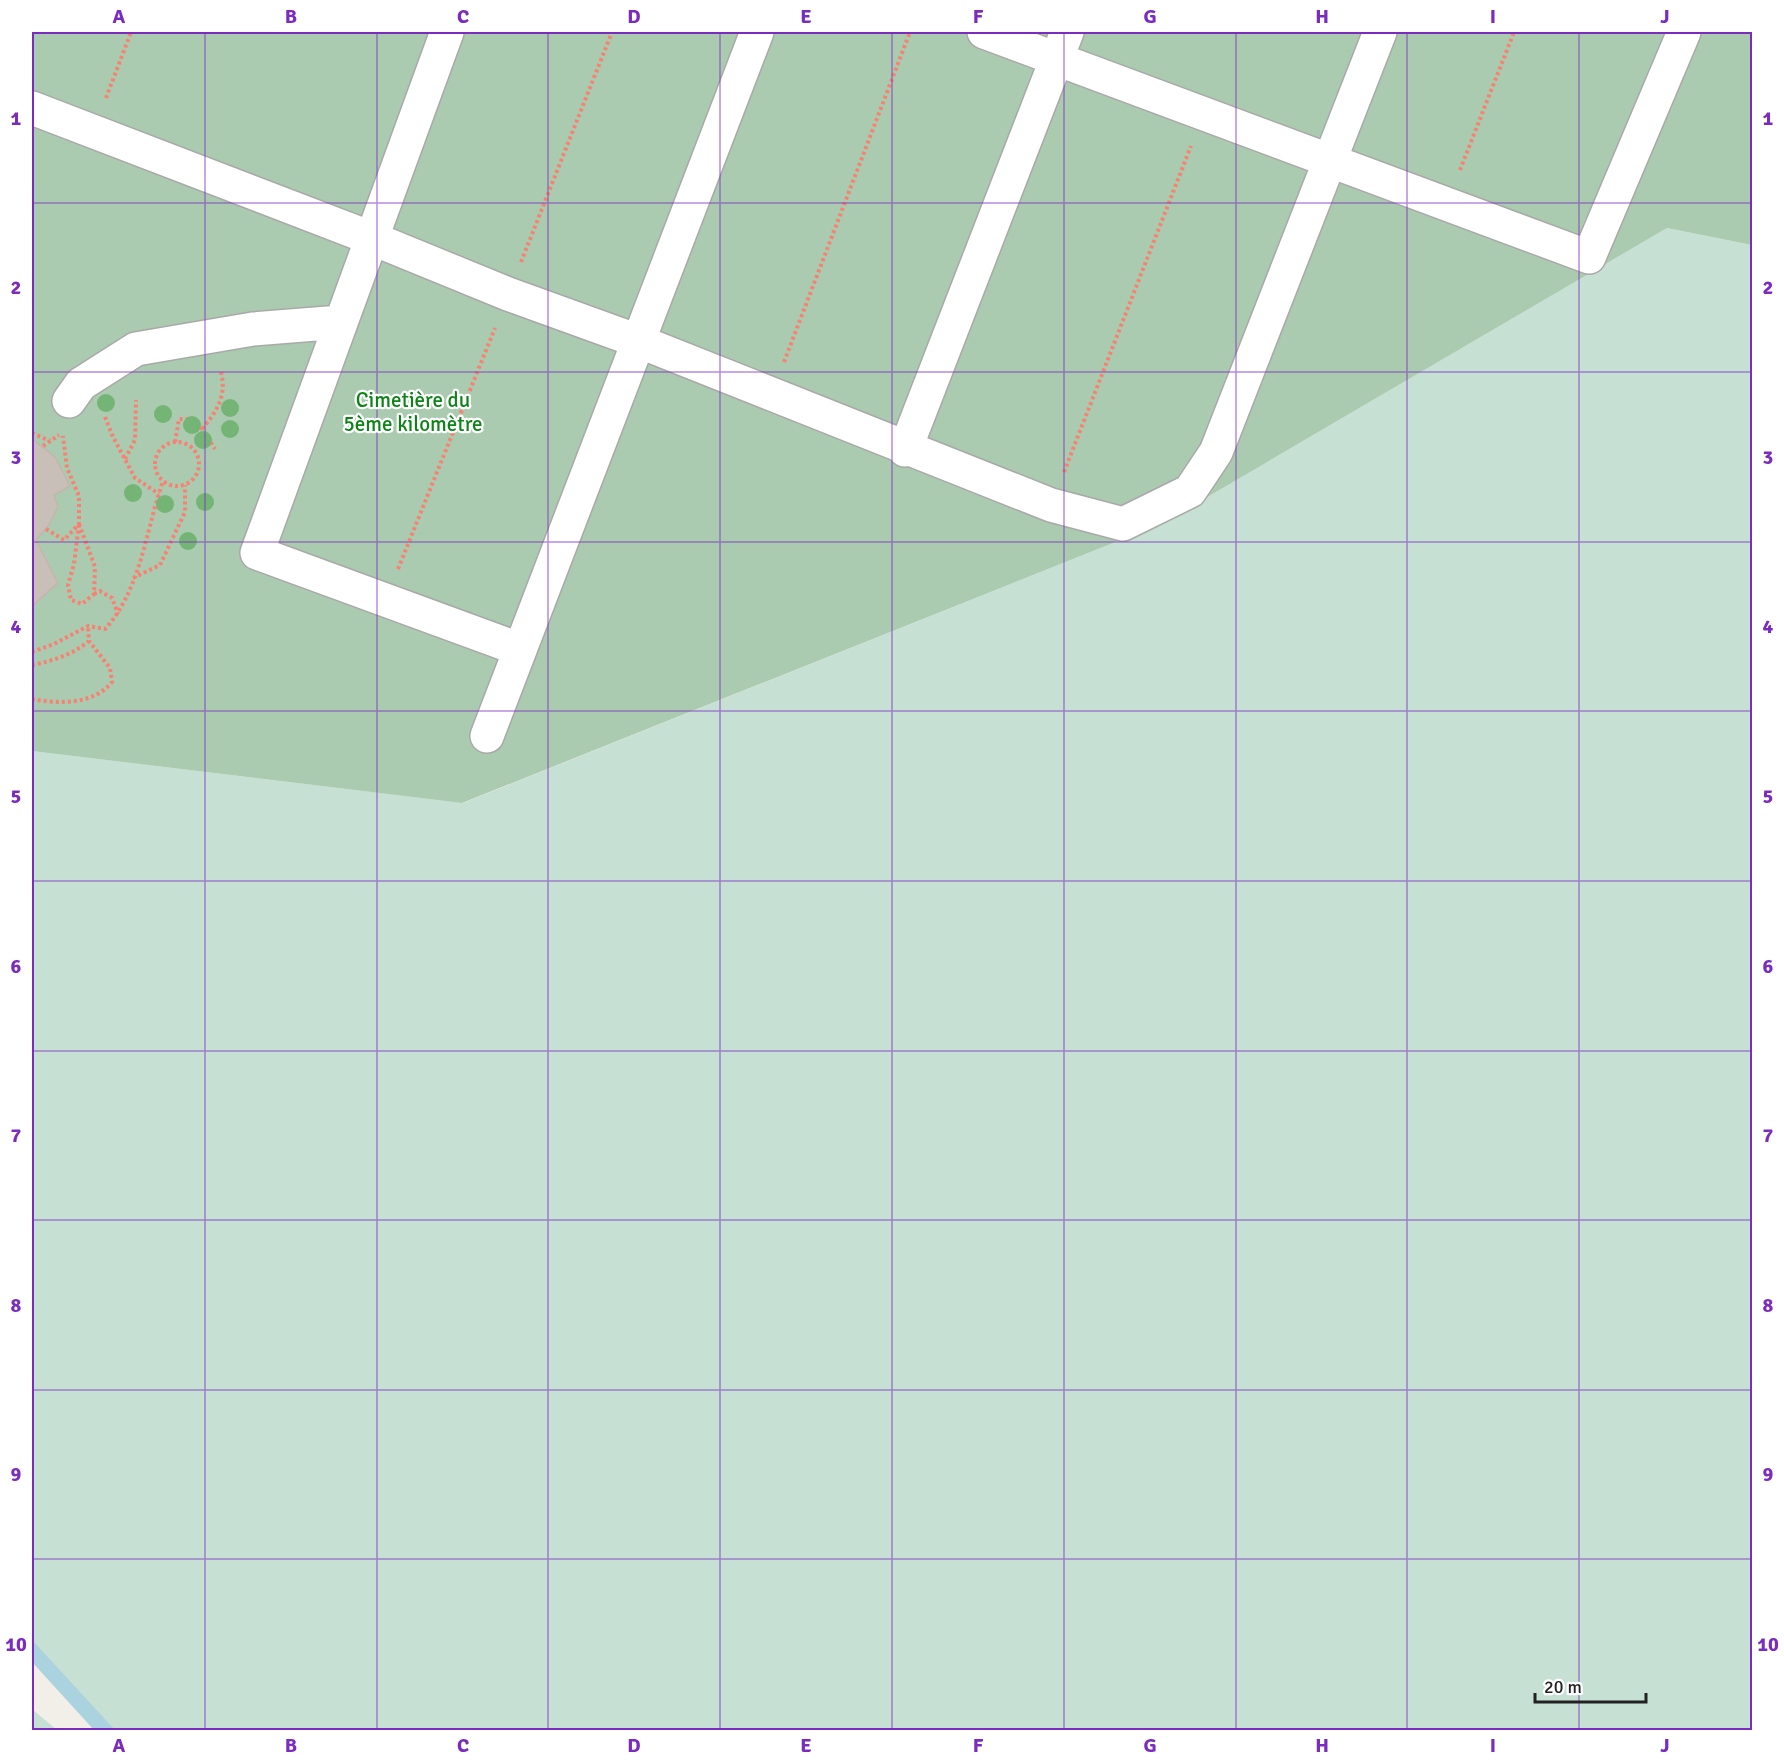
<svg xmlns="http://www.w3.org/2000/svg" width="1784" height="1762" font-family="Signika,sans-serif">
<rect width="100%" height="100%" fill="#f2efe9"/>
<path fill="#c6e0d4" d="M 1667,228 L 1752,245 L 1752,1730 L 102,1730 L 32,1652 L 32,751 L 463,803 L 1163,523 Z
M 32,1709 L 57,1730 L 32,1730 Z"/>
<path fill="#aacbaf" d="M 32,32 L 1752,32 L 1752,245 L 1667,228 L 1163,523 L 462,803 L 32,751 Z"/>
<path fill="#aad3df" d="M 32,1640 L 115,1730 L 94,1730 L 32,1662 Z"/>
<path fill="#c7bfb8" stroke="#c4b6ab" stroke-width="1.5" d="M 32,439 L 55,457 L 70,486 L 54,495 L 58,507 L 49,525 L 36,540 L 58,583 L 32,606 Z"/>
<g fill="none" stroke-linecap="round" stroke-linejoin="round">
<g stroke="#a9a9a9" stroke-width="36">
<path id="minor" d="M 447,32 L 257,553 L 519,649
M 984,32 L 1589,257 L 1684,32
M 32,108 L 371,238 L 508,294 L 638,341 L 1051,505 L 1123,524 L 1190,491 L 1216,452 L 1380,32
M 69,401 L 81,384 L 136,349 L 253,329 L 341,322
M 905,450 L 1067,32
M 487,736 L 757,32"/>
</g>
<path stroke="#fa8072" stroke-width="4" stroke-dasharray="3 3" stroke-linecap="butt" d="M 106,98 L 131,32
M 1460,170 L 1514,32
M 521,262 L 612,32
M 784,362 L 910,32
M 105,417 L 113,437 L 135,478 L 159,494
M 202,429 C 217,411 227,396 221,372
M 32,433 L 50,441
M 175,442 L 179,419 L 191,419 L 202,429 L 215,449
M155 464a22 22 0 1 1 44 0a22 22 0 1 1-44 0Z
M 43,446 L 59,435
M 125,459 L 135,440 L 136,400
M 1064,472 L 1191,146
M 79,524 L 95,567 L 94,594 L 82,604 L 71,600 L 68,585 L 74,564 Z
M 46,529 L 64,540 L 79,524 L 79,496 L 67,468 L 63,436
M 398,569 L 495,328
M 133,578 L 160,565 L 185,512 L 185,485
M 94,594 L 100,591 L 112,598 L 118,614
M 32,652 L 54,644 L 88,626 L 105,629 C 141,590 146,529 163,481
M 32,665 C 52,661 72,655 89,641 L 88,626
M 32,699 C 58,704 94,705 112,682 L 110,668 L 89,641"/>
<use href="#minor" stroke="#fff" stroke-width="33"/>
</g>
<g fill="#74b475">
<circle cx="106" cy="403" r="9"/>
<circle cx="230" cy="408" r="9"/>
<circle cx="163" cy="414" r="9"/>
<circle cx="192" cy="425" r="9"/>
<circle cx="230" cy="429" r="9"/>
<circle cx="203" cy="440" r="9"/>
<circle cx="133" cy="493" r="9"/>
<circle cx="205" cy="502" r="9"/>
<circle cx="165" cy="504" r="9"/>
<circle cx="188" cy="541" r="9"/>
</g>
<path fill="none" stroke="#7b2cbf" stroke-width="1.5" stroke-opacity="0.55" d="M 205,32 L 205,1730M 377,32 L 377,1730M 548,32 L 548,1730M 720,32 L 720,1730M 892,32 L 892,1730M 1064,32 L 1064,1730M 1236,32 L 1236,1730M 1407,32 L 1407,1730M 1579,32 L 1579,1730M 32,203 L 1752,203M 32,372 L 1752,372M 32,542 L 1752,542M 32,711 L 1752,711M 32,881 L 1752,881M 32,1051 L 1752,1051M 32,1220 L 1752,1220M 32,1390 L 1752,1390M 32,1559 L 1752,1559"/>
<g text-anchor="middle" stroke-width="4.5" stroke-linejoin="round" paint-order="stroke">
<g font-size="21" fill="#0c8416" stroke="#fff">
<text x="413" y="407">Cimetière du<tspan x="413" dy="24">5ème kilomètre</tspan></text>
</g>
</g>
<rect width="1784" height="1762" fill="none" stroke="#ffffff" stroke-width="66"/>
<path d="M1535 1693v9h111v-9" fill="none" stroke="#222222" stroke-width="3"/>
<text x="1544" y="1693" font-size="18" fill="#222222" stroke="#ffffff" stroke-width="4.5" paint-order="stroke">20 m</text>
<rect x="33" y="33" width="1718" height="1696" fill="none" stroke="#7b2cbf" stroke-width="2"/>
<g font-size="20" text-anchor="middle" font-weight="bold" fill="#7b2cbf">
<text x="119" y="23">A</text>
<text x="291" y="23">B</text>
<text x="463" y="23">C</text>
<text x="634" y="23">D</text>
<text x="806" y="23">E</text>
<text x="978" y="23">F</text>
<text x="1150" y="23">G</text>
<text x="1322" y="23">H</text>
<text x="1493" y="23">I</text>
<text x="1665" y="23">J</text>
<text x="16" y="125">1</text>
<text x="1768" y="125">1</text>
<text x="16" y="294">2</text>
<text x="1768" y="294">2</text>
<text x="16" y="464">3</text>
<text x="1768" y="464">3</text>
<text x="16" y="633">4</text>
<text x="1768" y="633">4</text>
<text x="16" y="803">5</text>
<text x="1768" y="803">5</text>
<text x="16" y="973">6</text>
<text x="1768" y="973">6</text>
<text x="16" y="1142">7</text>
<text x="1768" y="1142">7</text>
<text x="16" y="1312">8</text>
<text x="1768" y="1312">8</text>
<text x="16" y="1481">9</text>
<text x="1768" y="1481">9</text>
<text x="16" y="1651">10</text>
<text x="1768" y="1651">10</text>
<text x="119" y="1752">A</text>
<text x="291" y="1752">B</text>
<text x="463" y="1752">C</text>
<text x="634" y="1752">D</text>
<text x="806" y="1752">E</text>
<text x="978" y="1752">F</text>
<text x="1150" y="1752">G</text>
<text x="1322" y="1752">H</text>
<text x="1493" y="1752">I</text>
<text x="1665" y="1752">J</text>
</g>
</svg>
